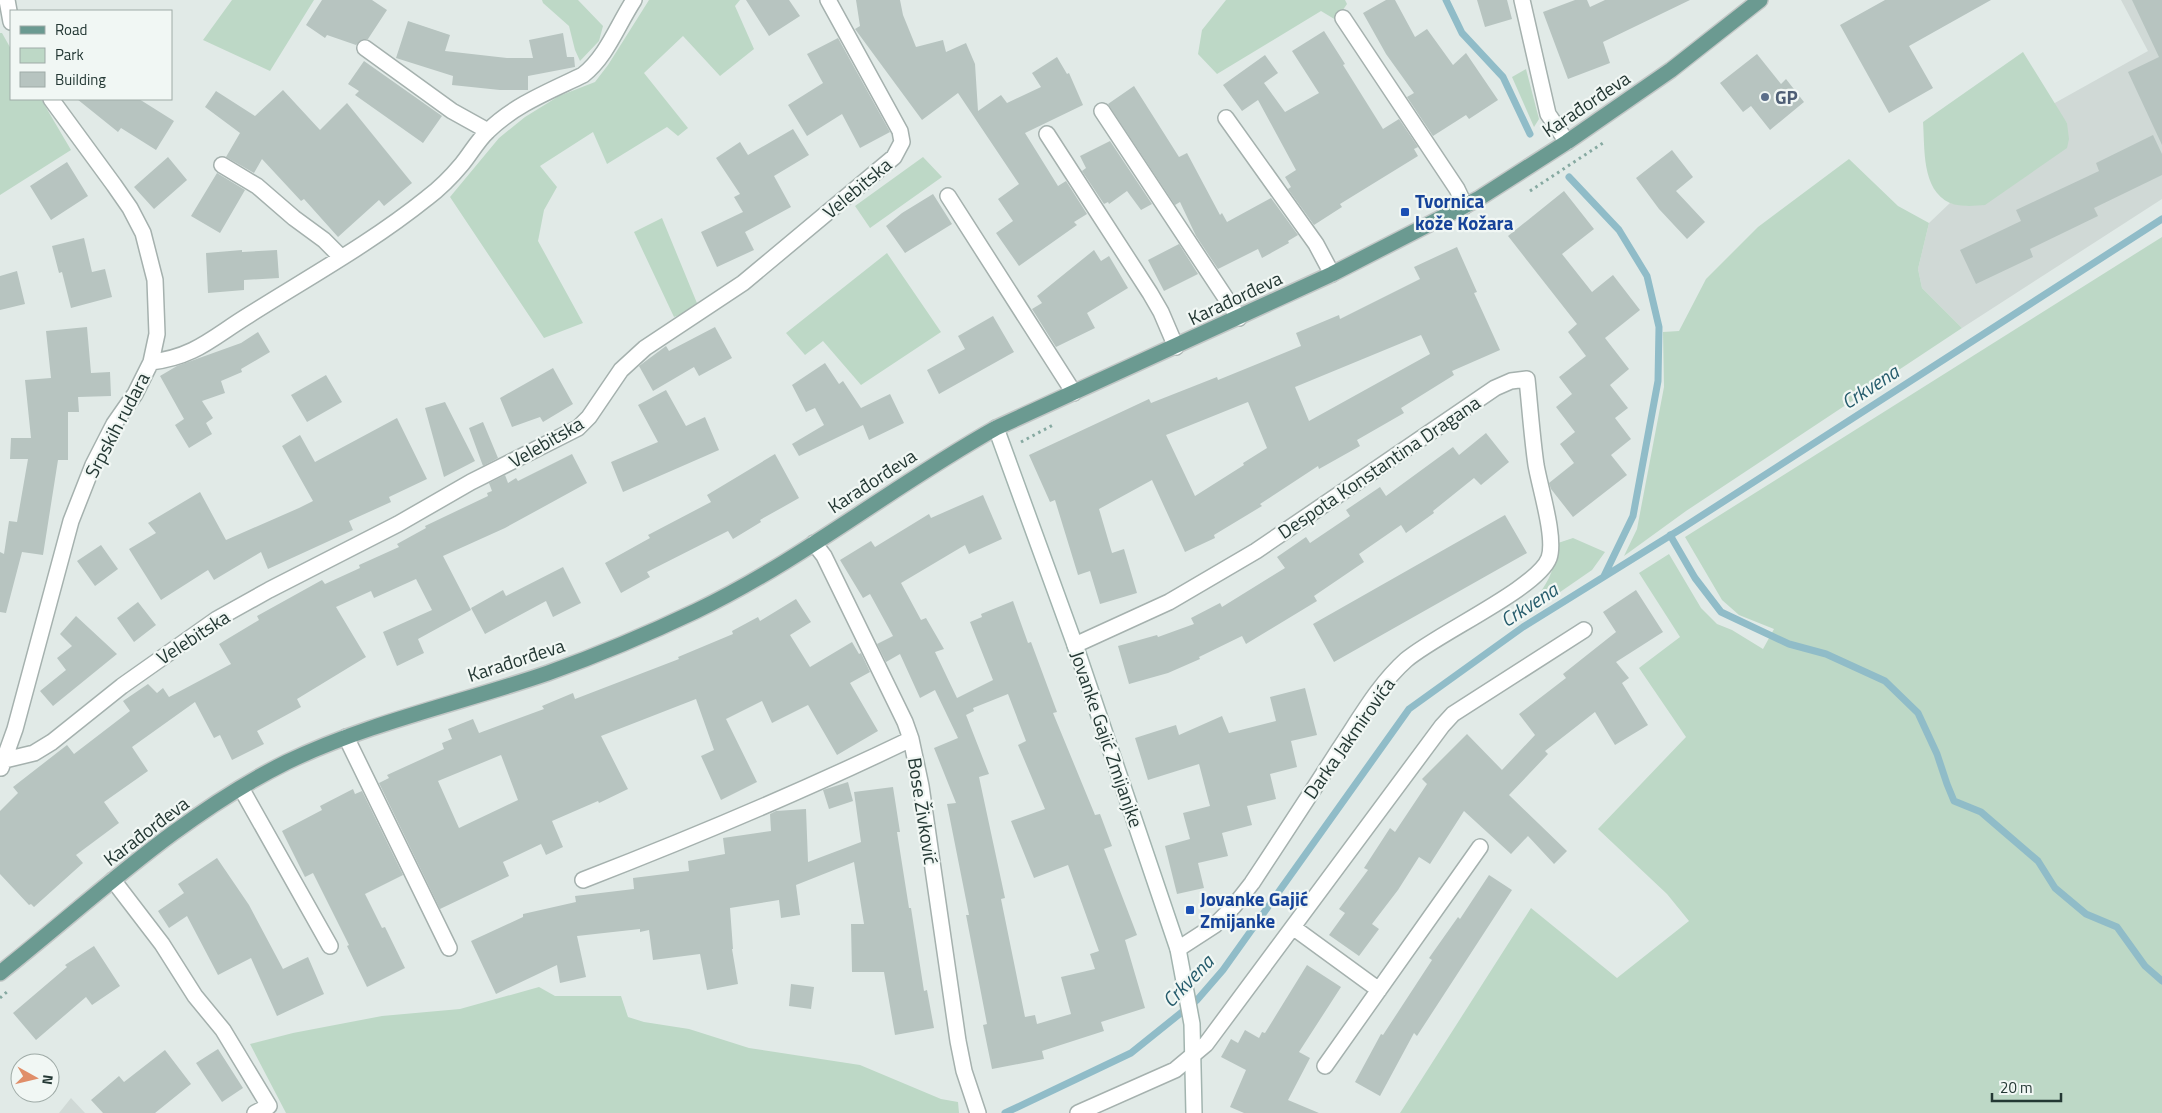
<svg xmlns="http://www.w3.org/2000/svg" width="2162" height="1113" font-family="'Titillium Web',sans-serif">
<rect width="100%" height="100%" fill="#e1eae7"/>
<path fill="#d0d9d6" d="M 2121,0 L 2162,0 L 2162,199 L 1962,328 L 1922,288 L 1918,269 L 1929,223 L 1950,203 L 1968,206 L 2067,123 L 2053,104 L 2148,51 Z
M 71,1098 L 85,1113 L 59,1113 Z"/>
<path fill="#bdd8c6" d="M 232,0 L 314,0 L 270,71 L 203,40 Z
M 542,0 L 578,0 L 603,26 L 599,41 L 580,61 L 575,50 L 569,26 L 543,3 Z
M 649,0 L 740,0 L 735,6 L 754,49 L 720,76 L 683,36 L 644,73 L 688,128 L 678,136 L 667,127 L 607,164 L 593,132 L 540,166 L 557,187 L 544,210 L 538,241 L 583,323 L 544,338 L 450,197 L 499,138 L 525,117 L 559,96 L 595,82 L 608,65 Z
M 1226,0 L 1345,0 L 1347,4 L 1336,20 L 1321,11 L 1217,74 L 1198,54 L 1202,30 Z
M 0,33 L 2,33 L 11,49 L 11,99 L 41,99 L 71,150 L 0,195 Z
M 2023,52 L 2067,123 L 2069,139 L 2067,148 L 1985,205 C 1974,206 1960,207 1950,203 C 1921,190 1925,147 1923,122 Z
M 1526,69 L 1539,119 L 1534,127 L 1512,77 Z
M 923,157 L 942,177 L 870,228 L 855,206 Z
M 1849,159 L 1898,206 L 1929,223 L 1918,269 L 1922,288 L 1962,328 L 1686,511 L 1624,556 L 1637,529 L 1664,387 L 1663,332 L 1679,331 L 1706,279 L 1758,227 Z
M 662,218 L 699,308 L 674,317 L 634,232 Z
M 2162,237 L 2162,1113 L 1400,1113 L 1531,908 L 1617,978 L 1689,921 L 1667,894 L 1598,829 L 1686,737 L 1639,668 L 1680,637 L 1639,573 L 1669,554 L 1701,608 L 1717,624 L 1732,630 L 1763,649 L 1774,629 L 1739,615 L 1722,600 L 1685,537 Z
M 887,253 L 941,332 L 861,385 L 823,341 L 805,355 L 786,333 Z
M 1573,538 L 1605,552 L 1592,570 L 1550,599 L 1539,594 C 1553,575 1554,565 1558,543 Z
M 539,987 L 555,996 L 621,996 L 628,1017 L 644,1022 L 689,1029 L 749,1048 L 860,1065 L 941,1099 L 958,1102 L 959,1113 L 286,1113 L 250,1044 L 293,1033 L 382,1016 L 460,1009 Z"/>
<g fill="none" stroke-linecap="round" stroke-linejoin="round">
<path stroke="#90bcc8" stroke-width="7" d="M 1446,0 L 1462,33 L 1503,77 L 1530,134
M 1569,177 L 1619,230 L 1647,276 L 1659,327 L 1658,381 L 1633,516 L 1604,576
M 1670,535 L 1695,578 L 1721,612 L 1789,644 L 1826,654 L 1885,681 L 1918,713 L 1937,754 L 1947,784 L 1954,801 L 1981,812 L 2038,861 L 2055,888 L 2086,914 L 2117,927 L 2145,966 L 2162,981
M 1005,1113 L 1131,1053 L 1197,1000 L 1223,970 L 1409,709 L 1523,627 L 1684,527 L 2162,219"/>
</g>
<path fill="#b7c4c0" fill-rule="evenodd" d="M 322,0 L 372,0 L 387,10 L 368,39 L 361,40 L 356,45 L 327,35 L 325,38 L 306,25 Z
M 746,0 L 789,0 L 800,16 L 769,36 Z
M 856,0 L 900,0 L 903,15 L 916,47 L 943,40 L 946,52 L 966,43 L 975,64 L 978,111 L 1001,95 L 1007,103 L 1041,87 L 1032,73 L 1057,57 L 1067,74 L 1069,73 L 1083,105 L 1025,133 L 1058,186 L 1066,181 L 1087,214 L 1074,222 L 1077,225 L 1019,266 L 996,233 L 1013,221 L 998,199 L 1019,184 L 958,93 L 922,120 L 855,29 L 860,26 Z
M 1386,0 L 1395,0 L 1415,37 L 1427,29 L 1453,65 L 1466,53 L 1498,100 L 1469,119 L 1466,115 L 1433,136 L 1407,97 L 1414,93 L 1386,54 L 1363,13 Z
M 1477,0 L 1507,0 L 1512,19 L 1485,27 Z
M 1575,0 L 1587,0 L 1590,7 L 1605,0 L 1690,0 L 1603,42 L 1610,63 L 1568,79 L 1543,12 Z
M 1885,0 L 1991,0 L 1909,46 L 1933,88 L 1889,113 L 1840,25 Z
M 2132,0 L 2162,0 L 2162,145 L 2128,72 L 2159,57 Z
M 408,21 L 450,35 L 445,51 L 507,58 L 533,58 L 529,40 L 563,33 L 567,57 L 574,57 L 575,67 L 528,76 L 528,90 L 500,90 L 452,85 L 453,76 L 396,58 Z
M 1324,31 L 1345,64 L 1343,65 L 1383,129 L 1399,119 L 1418,147 L 1414,149 L 1418,156 L 1340,204 L 1342,207 L 1314,225 L 1288,189 L 1291,187 L 1285,177 L 1296,170 L 1258,100 L 1242,111 L 1223,85 L 1265,55 L 1278,73 L 1264,83 L 1285,112 L 1319,93 L 1292,51 Z
M 838,38 L 890,132 L 860,148 L 842,114 L 807,136 L 788,105 L 823,83 L 807,54 Z
M 1757,54 L 1781,84 L 1786,79 L 1804,102 L 1770,130 L 1751,106 L 1743,112 L 1720,83 Z
M 364,61 L 442,116 L 423,143 L 355,95 L 359,91 L 348,84 Z
M 1134,86 L 1179,157 L 1187,153 L 1220,215 L 1222,213 L 1227,222 L 1271,198 L 1298,235 L 1288,241 L 1289,243 L 1262,258 L 1258,249 L 1218,269 L 1196,236 L 1180,202 L 1175,205 L 1108,104 Z
M 283,90 L 320,130 L 347,103 L 412,183 L 384,206 L 379,200 L 338,237 L 304,199 L 301,201 L 262,159 L 254,173 L 226,157 L 240,133 L 205,107 L 216,91 L 255,116 Z
M 77,99 L 139,99 L 174,121 L 156,150 L 121,128 L 118,132 Z
M 793,129 L 809,155 L 774,176 L 791,207 L 745,232 L 754,250 L 717,267 L 701,232 L 743,212 L 734,197 L 740,194 L 716,158 L 740,142 L 748,155 Z
M 2153,135 L 2162,154 L 2162,175 L 2094,208 L 2098,216 L 2030,249 L 2033,257 L 1976,284 L 1960,250 L 2021,221 L 2016,210 L 2099,171 L 2096,163 Z
M 1110,141 L 1152,204 L 1141,210 L 1127,191 L 1109,204 L 1108,202 L 1104,204 L 1082,171 L 1086,168 L 1080,156 Z
M 1672,150 L 1693,177 L 1676,191 L 1705,222 L 1687,239 L 1659,209 L 1636,178 Z
M 168,157 L 187,180 L 154,209 L 134,187 Z
M 67,162 L 88,196 L 51,220 L 30,186 Z
M 217,173 L 245,190 L 220,233 L 191,216 Z
M 1564,191 L 1594,229 L 1562,254 L 1592,292 L 1613,275 L 1640,310 L 1605,338 L 1629,369 L 1610,385 L 1628,408 L 1615,418 L 1631,439 L 1611,455 L 1627,475 L 1573,517 L 1551,489 L 1549,483 L 1574,463 L 1560,444 L 1575,432 L 1556,407 L 1572,394 L 1559,377 L 1586,356 L 1568,332 L 1577,324 L 1508,236 Z
M 933,194 L 952,224 L 905,253 L 886,226 L 902,213 Z
M 84,238 L 92,272 L 105,269 L 112,297 L 71,308 L 62,272 L 59,273 L 52,246 Z
M 1179,244 L 1198,274 L 1164,291 L 1148,260 Z
M 1457,247 L 1477,292 L 1474,293 L 1500,350 L 1452,371 L 1454,375 L 1401,408 L 1404,413 L 1357,440 L 1360,446 L 1319,469 L 1318,466 L 1260,504 L 1262,506 L 1214,535 L 1215,538 L 1185,552 L 1152,480 L 1099,509 L 1112,553 L 1124,549 L 1137,593 L 1100,604 L 1090,571 L 1078,575 L 1055,500 L 1050,502 L 1029,455 L 1149,399 L 1151,403 L 1217,377 L 1218,380 L 1301,346 L 1296,333 L 1339,315 L 1340,319 L 1420,279 L 1414,267 ZM 1421,335 L 1430,354 L 1309,421 L 1295,387 ZM 1248,402 L 1267,448 L 1243,463 L 1244,465 L 1195,496 L 1166,435 Z
M 242,250 L 242,252 L 277,250 L 279,278 L 244,280 L 244,290 L 208,293 L 206,253 Z
M 1094,250 L 1101,261 L 1109,256 L 1128,288 L 1087,313 L 1095,328 L 1056,347 L 1032,309 L 1042,303 L 1037,296 Z
M 17,271 L 25,304 L 0,310 L 0,276 Z
M 993,316 L 1014,352 L 939,394 L 927,370 L 965,349 L 958,336 Z
M 87,327 L 91,373 L 110,372 L 111,396 L 78,397 L 79,412 L 68,412 L 68,460 L 58,460 L 43,555 L 22,552 L 6,613 L 0,612 L 0,552 L 4,554 L 9,521 L 17,522 L 28,459 L 10,459 L 11,438 L 31,438 L 25,380 L 51,378 L 46,331 Z
M 715,327 L 732,358 L 699,376 L 694,367 L 653,391 L 639,366 L 666,346 L 669,351 Z
M 258,332 L 270,352 L 241,369 L 242,372 L 221,381 L 225,393 L 202,401 L 213,418 L 206,423 L 212,434 L 189,448 L 175,425 L 184,419 L 160,376 L 177,366 L 241,343 Z
M 825,363 L 839,384 L 843,381 L 861,408 L 890,394 L 904,423 L 869,440 L 863,425 L 799,456 L 792,444 L 824,425 L 815,408 L 806,412 L 792,385 Z
M 553,368 L 573,404 L 543,422 L 540,417 L 512,427 L 500,398 Z
M 326,375 L 342,402 L 307,422 L 291,395 Z
M 666,390 L 686,426 L 705,417 L 719,450 L 623,492 L 611,462 L 658,442 L 638,405 Z
M 445,402 L 475,461 L 444,477 L 425,408 Z
M 397,418 L 427,479 L 389,497 L 391,502 L 349,521 L 353,530 L 268,569 L 261,552 L 214,580 L 208,570 L 161,600 L 129,549 L 156,533 L 148,523 L 200,492 L 226,540 L 299,508 L 313,501 L 282,446 L 300,435 L 315,462 Z
M 483,422 L 498,458 L 483,466 L 469,428 Z
M 1486,433 L 1509,462 L 1481,485 L 1474,478 L 1433,511 L 1434,513 L 1406,533 L 1401,525 L 1359,554 L 1364,562 L 1314,596 L 1317,601 L 1246,644 L 1242,636 L 1199,657 L 1200,659 L 1168,673 L 1129,684 L 1118,646 L 1157,635 L 1158,637 L 1194,624 L 1191,618 L 1220,603 L 1222,607 L 1285,568 L 1277,557 L 1306,537 L 1310,543 L 1350,516 L 1346,510 L 1380,487 L 1386,496 L 1453,447 L 1459,455 Z
M 572,454 L 587,483 L 505,528 L 443,556 L 471,610 L 418,639 L 424,653 L 397,666 L 383,632 L 432,610 L 416,579 L 374,598 L 371,591 L 336,607 L 366,657 L 297,699 L 301,707 L 257,731 L 264,744 L 232,760 L 220,735 L 214,738 L 195,702 L 132,747 L 148,771 L 104,802 L 119,823 L 76,855 L 83,863 L 34,907 L 31,904 L 29,905 L 0,874 L 0,811 L 18,793 L 13,787 L 67,745 L 74,754 L 130,711 L 123,701 L 148,684 L 157,693 L 163,688 L 169,697 L 231,664 L 219,644 L 259,620 L 257,616 L 322,580 L 325,584 L 360,568 L 359,565 L 399,547 L 397,544 L 426,528 L 425,526 L 488,496 L 487,493 L 492,491 L 489,483 L 505,475 L 508,483 L 516,478 L 518,481 Z
M 775,454 L 799,498 L 760,520 L 761,522 L 733,539 L 728,531 L 647,572 L 650,577 L 621,593 L 605,563 L 650,538 L 648,535 L 711,502 L 707,495 Z
M 983,495 L 1002,539 L 969,554 L 965,545 L 901,583 L 921,620 L 926,618 L 944,649 L 935,652 L 957,698 L 993,680 L 970,622 L 982,617 L 981,614 L 1013,601 L 1028,643 L 1031,642 L 1057,712 L 1053,713 L 1095,815 L 1100,814 L 1112,846 L 1104,849 L 1137,935 L 1125,940 L 1145,1008 L 1101,1022 L 1104,1031 L 1042,1051 L 1044,1059 L 992,1069 L 983,1025 L 987,1024 L 966,915 L 969,915 L 947,804 L 956,803 L 934,748 L 958,738 L 935,690 L 920,698 L 900,654 L 886,662 L 877,644 L 893,636 L 870,594 L 863,598 L 840,560 L 871,541 L 875,547 L 929,514 L 931,518 ZM 1008,694 L 1026,741 L 1018,745 L 1045,809 L 1011,821 L 1034,878 L 1068,865 L 1099,951 L 1090,954 L 1095,969 L 1061,977 L 1071,1014 L 1037,1024 L 1035,1015 L 1025,1017 L 1001,899 L 1005,898 L 979,777 L 989,774 L 966,715 L 974,711 L 973,708 Z
M 1505,515 L 1527,553 L 1334,662 L 1313,624 Z
M 101,545 L 118,569 L 95,586 L 77,561 Z
M 563,567 L 581,603 L 553,617 L 546,601 L 485,634 L 471,608 L 503,590 L 506,596 Z
M 1636,590 L 1663,632 L 1616,662 L 1629,678 L 1622,683 L 1648,725 L 1615,745 L 1595,712 L 1545,751 L 1548,754 L 1509,795 L 1567,851 L 1554,864 L 1528,836 L 1511,854 L 1464,811 L 1430,864 L 1419,857 L 1398,890 L 1372,924 L 1379,929 L 1359,956 L 1329,935 L 1345,913 L 1339,909 L 1368,870 L 1364,868 L 1390,828 L 1395,832 L 1427,784 L 1422,779 L 1467,734 L 1502,770 L 1535,735 L 1519,714 L 1566,678 L 1563,674 L 1616,632 L 1603,612 Z
M 796,599 L 811,622 L 790,635 L 810,667 L 852,642 L 859,654 L 861,653 L 870,672 L 850,683 L 878,731 L 837,755 L 808,705 L 772,723 L 762,701 L 726,719 L 757,782 L 721,800 L 701,756 L 714,750 L 696,699 L 601,736 L 628,789 L 599,803 L 598,801 L 552,821 L 563,847 L 546,855 L 541,844 L 503,862 L 509,876 L 440,909 L 379,783 L 389,778 L 387,775 L 444,749 L 442,743 L 452,739 L 448,729 L 473,719 L 479,733 L 544,709 L 542,706 L 573,693 L 575,699 L 679,659 L 678,657 L 733,634 L 732,631 L 758,617 L 760,621 ZM 501,755 L 518,800 L 459,828 L 438,781 Z
M 138,602 L 156,625 L 134,642 L 117,618 Z
M 76,616 L 117,654 L 53,706 L 40,691 L 66,670 L 57,658 L 72,646 L 60,634 Z
M 1305,688 L 1317,735 L 1291,741 L 1297,767 L 1270,774 L 1276,799 L 1247,806 L 1252,825 L 1222,833 L 1228,856 L 1198,863 L 1204,888 L 1177,894 L 1165,846 L 1190,839 L 1183,813 L 1210,806 L 1199,764 L 1148,780 L 1135,738 L 1176,725 L 1179,735 L 1222,716 L 1229,733 L 1276,721 L 1270,697 Z
M 848,782 L 853,801 L 829,809 L 823,790 Z
M 893,787 L 900,832 L 897,832 L 909,908 L 911,908 L 924,991 L 927,990 L 934,1028 L 895,1035 L 884,972 L 852,972 L 851,924 L 864,924 L 854,862 L 796,885 L 800,915 L 781,918 L 779,900 L 730,908 L 733,949 L 732,949 L 738,984 L 707,990 L 700,954 L 653,960 L 649,930 L 640,932 L 640,929 L 577,936 L 586,977 L 560,983 L 557,965 L 496,994 L 471,941 L 523,917 L 523,914 L 576,902 L 575,896 L 634,889 L 633,878 L 689,871 L 688,861 L 725,854 L 723,838 L 771,831 L 770,814 L 776,811 L 806,809 L 808,862 L 861,842 L 854,792 Z
M 353,789 L 355,794 L 362,791 L 403,875 L 365,894 L 382,928 L 385,927 L 405,968 L 367,987 L 347,946 L 349,945 L 313,873 L 305,877 L 282,831 L 322,810 L 320,806 Z
M 217,858 L 249,905 L 283,969 L 308,957 L 324,994 L 277,1016 L 251,958 L 218,975 L 187,916 L 169,928 L 158,911 L 184,893 L 178,884 Z
M 1489,875 L 1512,890 L 1417,1036 L 1414,1033 L 1380,1096 L 1355,1082 L 1381,1034 L 1383,1035 L 1432,960 L 1429,958 L 1458,917 L 1460,919 Z
M 94,946 L 120,986 L 92,1005 L 86,997 L 36,1040 L 13,1013 L 67,967 L 65,965 Z
M 1307,965 L 1341,987 L 1299,1052 L 1310,1058 L 1288,1100 L 1319,1113 L 1244,1113 L 1230,1107 L 1246,1070 L 1221,1057 L 1231,1039 L 1238,1043 L 1245,1030 L 1259,1038 L 1262,1032 L 1265,1033 Z
M 791,984 L 814,987 L 811,1009 L 789,1006 Z
M 218,1049 L 243,1088 L 222,1102 L 196,1063 Z
M 165,1050 L 191,1084 L 155,1113 L 103,1113 L 91,1100 L 119,1076 L 124,1082 Z"/>
<g fill="none" stroke-linecap="round" stroke-linejoin="round">
<g stroke="#a5b1ae" stroke-width="18">
<path id="street" d="M 7,0 L 11,22
M 1522,0 L 1548,114 L 1567,142
M 1343,18 L 1457,189 L 1465,206
M 365,48 L 452,111 L 488,131
M 1102,111 L 1239,318
M 1226,118 L 1316,244 L 1332,274
M 1047,134 L 1150,293 L 1161,312 L 1176,347
M 222,165 L 257,186 L 294,218 L 324,240 L 341,257
M 948,196 L 1074,393
M 151,362 C 195,357 213,337 249,315 C 309,277 371,243 427,198 C 439,189 452,176 462,164 C 471,153 478,140 488,131 C 514,105 550,91 583,75 C 607,56 617,26 634,0
M 814,543 L 824,556 L 905,722 L 911,739 L 921,786 L 958,1041 L 964,1071 L 978,1113
M 1075,645 L 1169,602 L 1256,551 L 1495,388 L 1511,381 L 1527,379 C 1530,408 1532,437 1536,465 C 1540,488 1556,538 1549,558 C 1538,588 1436,634 1406,660 C 1378,685 1359,720 1338,751 C 1310,795 1281,839 1252,883 L 1234,906 L 1215,925 L 1178,949
M 346,737 L 449,948
M 5,760 L 34,753 L 52,742 L 122,686 L 217,619 L 269,590 L 398,524 L 471,482 L 578,428 L 589,417 L 621,370 L 645,348 L 743,283 L 894,157 L 902,142 L 900,131 L 828,0
M 1,768 L 15,729 L 71,521 L 93,465 L 114,424 L 135,394 L 151,362 L 157,334 L 155,280 L 143,233 L 130,208 L 114,185 L 51,99
M 241,788 L 330,946
M 113,880 L 162,944 L 195,996 L 223,1030 L 269,1106 L 255,1113
M 583,880 C 694,837 803,791 911,739
M 1294,928 L 1379,990
M 1325,1066 L 1480,847
M 1078,1113 L 1175,1070 L 1206,1044 L 1442,726 L 1453,714 L 1467,705 L 1584,630"/>
</g>
<g stroke="#a2b4af" stroke-width="18">
<path id="secondary" d="M 996,428 L 1075,645 L 1178,949 L 1192,1024 L 1194,1113"/>
</g>
<g stroke="#c2c7c6" stroke-width="18">
<path id="primary" d="M 0,973 C 92,900 180,815 287,762 C 370,722 461,703 548,673 C 598,655 648,634 696,611 C 802,560 894,485 996,428 L 1332,274 L 1478,199 L 1567,142 L 1671,70 L 1760,0"/>
</g>
<path stroke="#86a9a1" stroke-width="3" stroke-dasharray="2.5 4" stroke-linecap="butt" d="M 1530,191 L 1606,141
M 1021,442 L 1053,425
M 0,998 L 9,990"/>
<use href="#street" stroke="#fff" stroke-width="15"/>
<use href="#secondary" stroke="#fff" stroke-width="15"/>
<use href="#primary" stroke="#6b9a91" stroke-width="15"/>
</g>
<circle fill="#5c6f8a" stroke="#f1f7f4" stroke-width="2" cx="1765" cy="97" r="5"/>
<g fill="#1a4fb4" stroke="#f1f7f4" stroke-width="2">
<rect x="1400" y="207" width="10" height="10" rx="2.5"/>
<rect x="1185" y="905" width="10" height="10" rx="2.5"/>
</g>
<g text-anchor="middle" stroke-width="4.5" stroke-linejoin="round" paint-order="stroke">
<g font-size="19" font-weight="bold" fill="#4e5e75" stroke="#f1f7f4" text-anchor="start">
<text x="1775" y="104">GP</text>
</g>
<g font-size="19" fill="#243834" stroke="#f1f7f4">
<text transform="translate(1586 104) rotate(-34)" y="7">Karađorđeva</text>
<text transform="translate(857 188) rotate(-40)" y="7">Velebitska</text>
<text transform="translate(1235 298) rotate(-25)" y="7">Karađorđeva</text>
<text transform="translate(117 425) rotate(-62)" y="7">Srpskih rudara</text>
<text transform="translate(546 442) rotate(-30)" y="7">Velebitska</text>
<text transform="translate(1379 467) rotate(-34)" y="7">Despota Konstantina Dragana</text>
<text transform="translate(872 481) rotate(-33)" y="7">Karađorđeva</text>
<text transform="translate(193 637) rotate(-33)" y="7">Velebitska</text>
<text transform="translate(516 660) rotate(-18)" y="7">Karađorđeva</text>
<text transform="translate(1349 738) rotate(-55)" y="7">Darka Jakmirovića</text>
<text transform="translate(1107 739) rotate(71)" y="7">Jovanke Gajić Zmijanjke</text>
<text transform="translate(923 811) rotate(81)" y="7">Bose Živković</text>
<text transform="translate(146 831) rotate(-37)" y="7">Karađorđeva</text>
</g>
<g font-size="19" font-weight="bold" fill="#164399" stroke="#f1f7f4" text-anchor="start">
<text x="1415" y="208">Tvornica<tspan x="1415" dy="22">kože Kožara</tspan></text>
<text x="1200" y="906">Jovanke Gajić<tspan x="1200" dy="22">Zmijanke</tspan></text>
</g>
<g font-size="20" font-style="italic" fill="#265c6c" stroke="#f1f7f4">
<text transform="translate(1870 387) rotate(-33)" y="7">Crkvena</text>
<text transform="translate(1529 605) rotate(-33)" y="7">Crkvena</text>
<text transform="translate(1188 981) rotate(-46)" y="7">Crkvena</text>
</g>
</g>
<rect x="10" y="10" width="162" height="90" fill="#f1f7f4" stroke="#9faba7"/>
<rect x="20" y="26" width="25" height="8" fill="#6b9a91" stroke="#9faba7"/>
<text x="55" y="35" font-size="15" fill="#243834">Road</text>
<rect x="20" y="48" width="25" height="15" fill="#bdd8c6" stroke="#9faba7"/>
<text x="55" y="60" font-size="15" fill="#243834">Park</text>
<rect x="20" y="72" width="25" height="15" fill="#b7c4c0" stroke="#9faba7"/>
<text x="55" y="85" font-size="15" fill="#243834">Building</text>
<g transform="translate(35 1078) rotate(98)"><circle r="24" fill="#f1f7f4" stroke="#9faba7"/>
<path d="M0-4L9 19L0 12L-9 19Z" fill="#e08e69"/>
<text y="-8" font-size="14" font-weight="bold" text-anchor="middle" fill="#243834">N</text>
</g>
<path d="M1992 1093v8h69v-8" fill="none" stroke="#243834" stroke-width="2.5"/>
<text x="2000" y="1093" font-size="15" fill="#243834" stroke="#f1f7f4" stroke-width="4" paint-order="stroke">20 m</text>
</svg>
